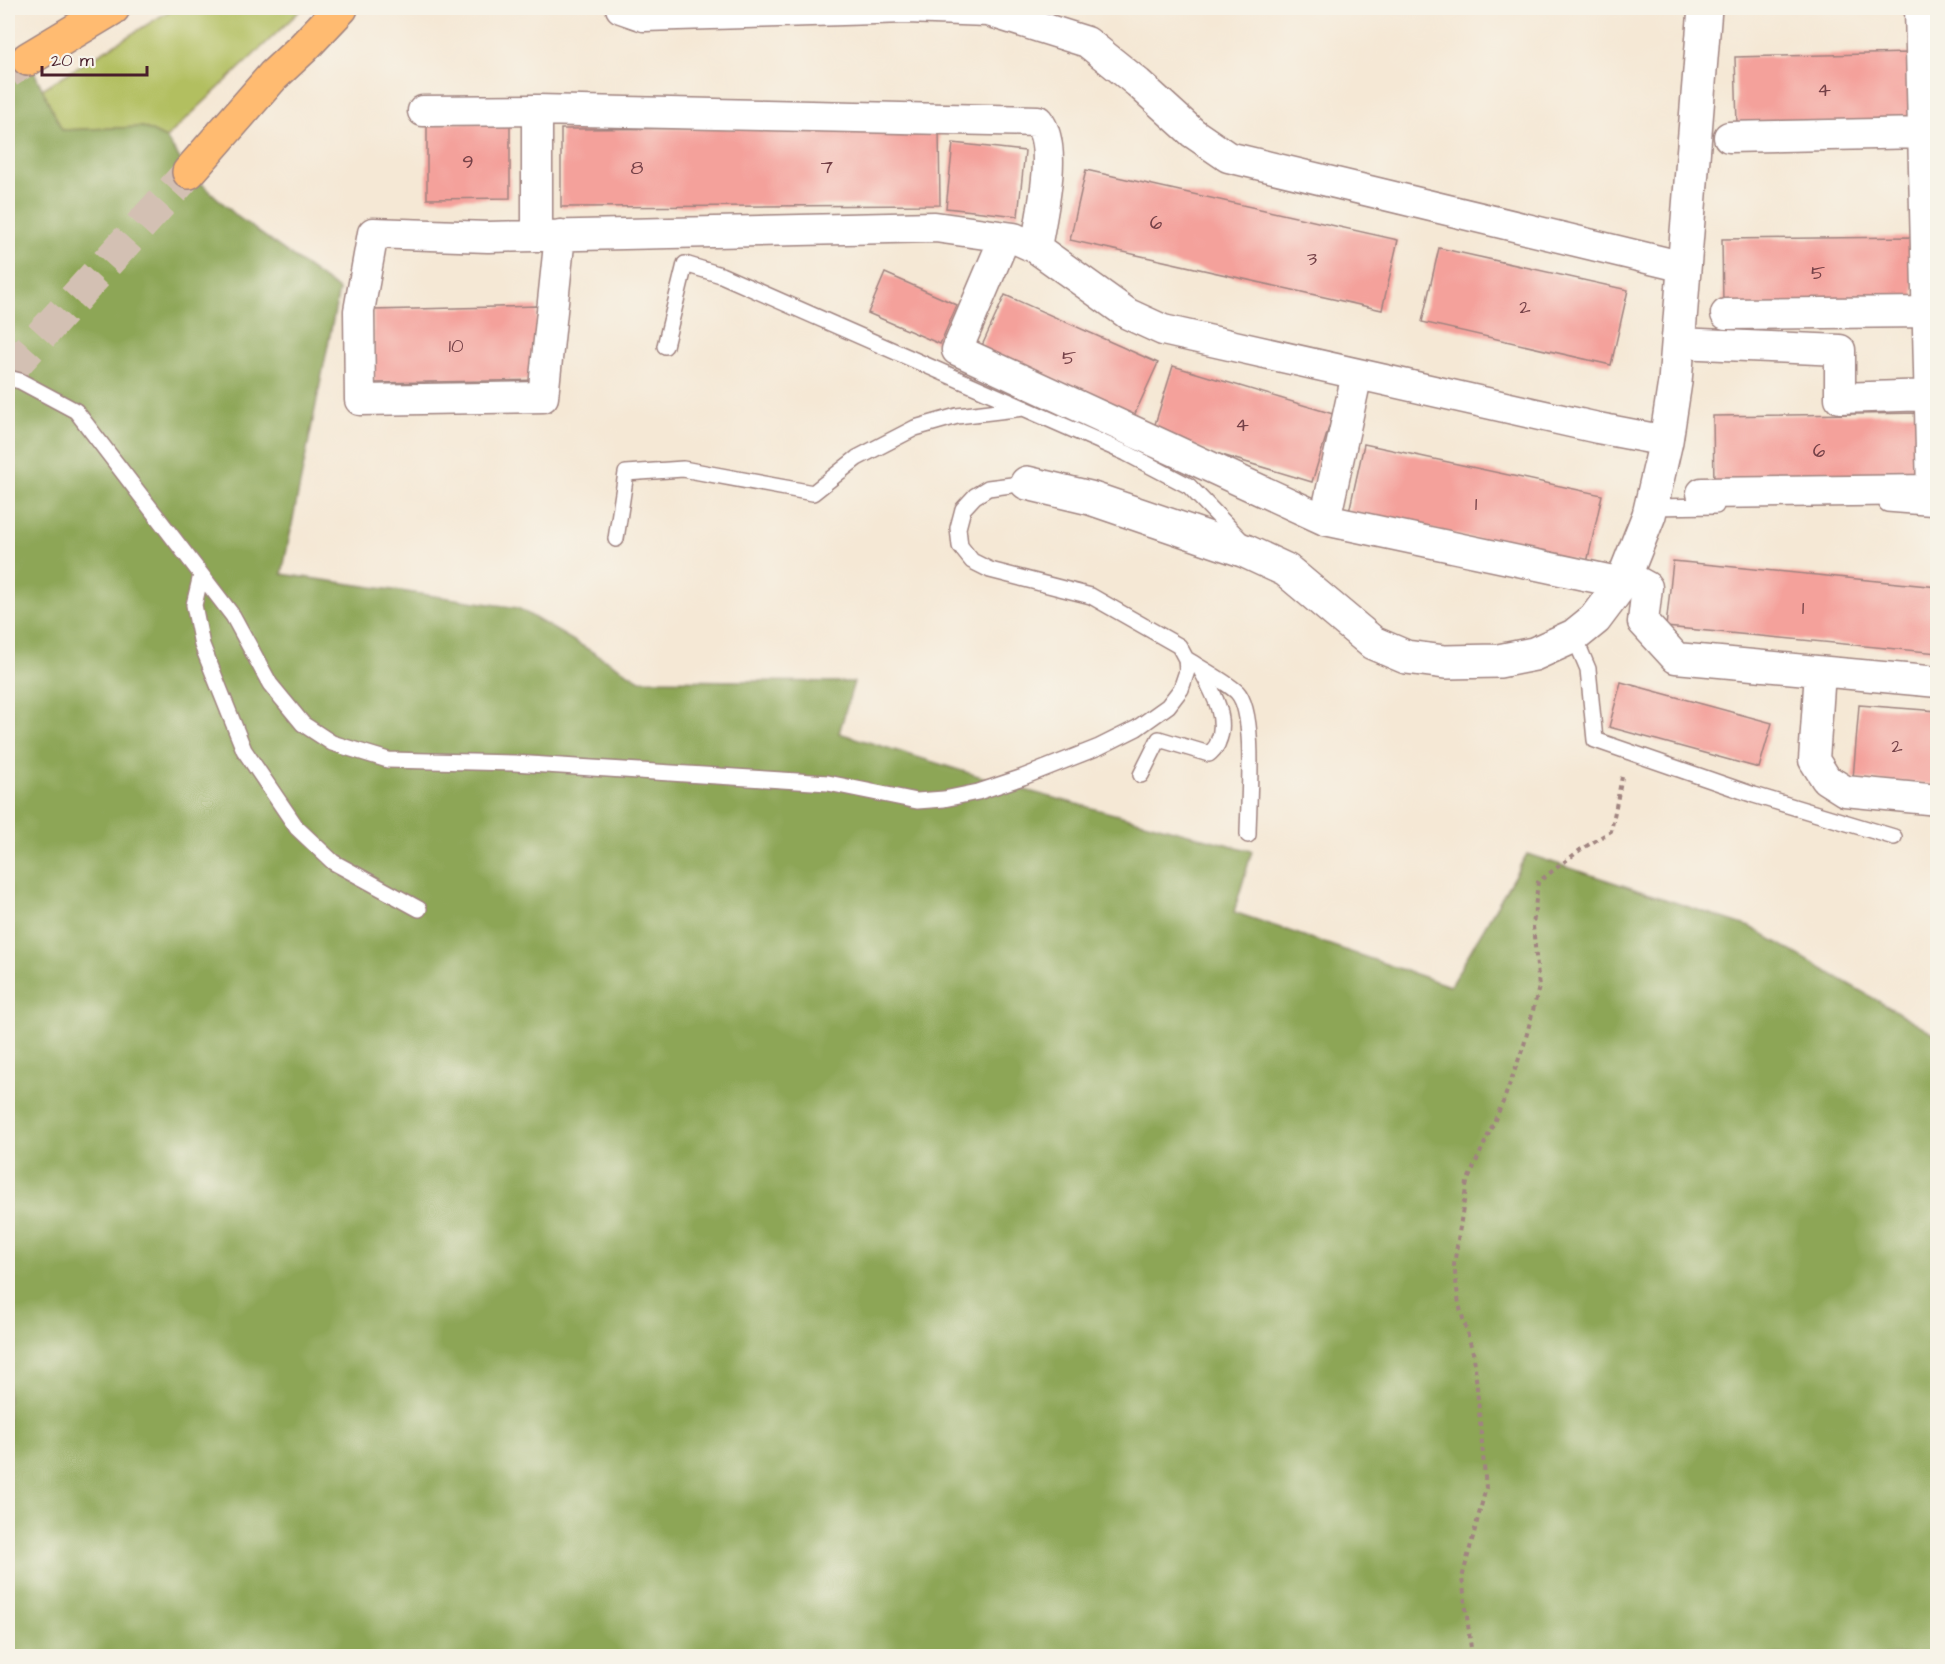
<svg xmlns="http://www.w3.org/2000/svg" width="1945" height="1664" font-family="'Architects Daughter',sans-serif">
<rect width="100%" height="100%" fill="#f7f3e8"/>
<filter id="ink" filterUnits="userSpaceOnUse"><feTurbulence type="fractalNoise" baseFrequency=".0167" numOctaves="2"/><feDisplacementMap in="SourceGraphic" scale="12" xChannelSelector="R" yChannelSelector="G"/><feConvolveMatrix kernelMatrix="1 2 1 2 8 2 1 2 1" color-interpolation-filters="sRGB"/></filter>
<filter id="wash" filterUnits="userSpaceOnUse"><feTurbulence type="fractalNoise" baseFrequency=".008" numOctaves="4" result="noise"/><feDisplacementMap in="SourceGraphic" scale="24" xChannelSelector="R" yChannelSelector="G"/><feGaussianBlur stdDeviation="1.35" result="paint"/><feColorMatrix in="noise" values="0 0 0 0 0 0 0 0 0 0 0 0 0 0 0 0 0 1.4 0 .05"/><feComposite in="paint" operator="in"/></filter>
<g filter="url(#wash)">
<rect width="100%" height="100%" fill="#f5e8d5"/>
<path fill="#b2bf61" stroke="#7e6f46" stroke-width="1.5" d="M 174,8 L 303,8 L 166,138 L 143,127 L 62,130 L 42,89 Z"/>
<path fill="#8da657" stroke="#6c6241" stroke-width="1.5" d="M 8,37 L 28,59 L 62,130 L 143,127 L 166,138 L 189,172 L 238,217 L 339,290 L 282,574 L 518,608 L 640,680 L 854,682 L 839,733 L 1021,789 L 1252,851 L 1234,912 L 1450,986 L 1527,854 L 1750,927 L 1937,1035 L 1937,1656 L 8,1656 Z"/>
<g id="blocks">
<path fill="#f4a19b" d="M 1910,53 L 1912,121 L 1737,125 L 1735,57 Z
M 510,122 L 510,198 L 427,199 L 427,123 Z
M 939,127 L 940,205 L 561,207 L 561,129 Z
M 953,143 L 1025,151 L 1018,216 L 946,208 Z
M 1086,170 L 1398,240 L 1382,310 L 1070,240 Z
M 1913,237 L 1914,305 L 1723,307 L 1722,239 Z
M 1439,248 L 1628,290 L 1611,365 L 1422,322 Z
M 885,273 L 957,305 L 940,344 L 868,313 Z
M 1005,295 L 1158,363 L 1133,418 L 980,350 Z
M 537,306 L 539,380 L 374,383 L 373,310 Z
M 1173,366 L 1333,414 L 1312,482 L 1152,434 Z
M 1923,413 L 1924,484 L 1714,487 L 1713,416 Z
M 1364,444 L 1602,495 L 1587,563 L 1349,512 Z
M 1673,561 L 1938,587 L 1938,653 L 1666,627 Z
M 1621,682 L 1772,723 L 1759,768 L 1609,727 Z
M 1859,705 L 1938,711 L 1938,785 L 1853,779 Z"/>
</g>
</g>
<g filter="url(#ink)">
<use href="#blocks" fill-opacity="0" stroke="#a08480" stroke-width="1.5"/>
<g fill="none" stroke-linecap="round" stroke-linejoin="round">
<path stroke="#d3c0b3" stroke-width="33" stroke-dasharray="33 16" stroke-linecap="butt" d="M 8,72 L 28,59
M 8,372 L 189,172"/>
<g stroke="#a08480" stroke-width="18">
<path id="service" d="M 665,346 L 685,264 L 721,275 L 1126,453 L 1189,486 L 1245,544
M 8,378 L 20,381 L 76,411 L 233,616 L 270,684 L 303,724 L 332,743 L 388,760 L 514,763 L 828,783 L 917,801 L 944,799 L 978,792 L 1023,777 L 1099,747 L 1137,728 L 1168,706 L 1181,689 L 1187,671 L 1186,659 L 1179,646 L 1091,596 L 990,570 L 972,561 L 960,546 L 958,528 L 963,509 L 975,496 L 988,488 L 1027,483
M 1887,504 L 1938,508
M 1651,507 L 1716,506
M 616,539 L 626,473 L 683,469 L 813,493 L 857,458 L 915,428 L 957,416 L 1024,408
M 201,575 L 194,605 L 202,645 L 244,750 L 297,828 L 333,862 L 419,909
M 1574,636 L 1588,669 L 1595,740 L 1754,795 L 1894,837
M 1186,659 C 1199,667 1228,683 1237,692 C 1257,713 1248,805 1248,835
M 1141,775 L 1159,739 L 1209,754 C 1212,751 1217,747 1218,742 C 1229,718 1211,689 1200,668"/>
</g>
<g stroke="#a08480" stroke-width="33">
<path id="minor" d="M 621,8 L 644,16 L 907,8 L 988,11 L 1087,42 L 1138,83 L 1193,133 L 1228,157 L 1684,267
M 423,111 L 537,110 L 1038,121 C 1059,147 1041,215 1036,248
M 1729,137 L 1923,133
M 537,235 L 537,110
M 560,235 L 543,397 L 360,400 L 359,311 L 373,233 L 488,237 L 935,227 L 1014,238 L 1036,248 L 1128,314 L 1163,330 L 1598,428 L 1666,441
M 1005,237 L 957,350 L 1325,520 L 1622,583
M 1726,314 L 1928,312
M 1678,343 L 1840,350 L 1840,398 L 1930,395
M 1702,493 L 1932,490 L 1920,8
M 1325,520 L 1357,374
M 1625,575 L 1647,587 L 1643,622 L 1676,658 L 1938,682
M 1820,672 L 1814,760 L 1826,779 L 1845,791 L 1938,800"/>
</g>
<g stroke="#a08480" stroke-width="36">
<path id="tertiary" d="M 1027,483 L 1090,498 L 1245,551 L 1286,570 L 1373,643 L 1406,657 L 1445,662 L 1499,661 L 1534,654 L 1574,636 L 1595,619 L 1622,583 L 1649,515 L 1666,441 L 1675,382 L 1705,8"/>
</g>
<g stroke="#a08480" stroke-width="36">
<path id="trunk" d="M 28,59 L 113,8
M 189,172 L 273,76 L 303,48 L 341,8"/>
</g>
<path stroke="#a08480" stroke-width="4" stroke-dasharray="4.5 4.5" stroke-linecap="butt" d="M 1472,1656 L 1462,1578 L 1486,1488 L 1474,1356 L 1459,1305 L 1454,1265 L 1467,1182 L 1503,1102 L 1524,1045 L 1539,987 L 1533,926 L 1538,882 L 1580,850 L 1611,831 L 1622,777"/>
<use href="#service" stroke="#fff" stroke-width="15"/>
<use href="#minor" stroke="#fff" stroke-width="30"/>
<use href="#tertiary" stroke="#fff" stroke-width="33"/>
<use href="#trunk" stroke="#ffbb71" stroke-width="33"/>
</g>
</g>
<g text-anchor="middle" stroke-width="6" stroke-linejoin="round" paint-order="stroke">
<g font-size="20" fill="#744047">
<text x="1824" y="96">4</text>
<text x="468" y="168">9</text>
<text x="827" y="173">7</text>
<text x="637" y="174">8</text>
<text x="1156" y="229">6</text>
<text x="1312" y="265">3</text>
<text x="1818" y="279">5</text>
<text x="1525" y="313">2</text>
<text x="456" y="352">10</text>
<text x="1069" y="364">5</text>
<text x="1242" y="431">4</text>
<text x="1819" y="457">6</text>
<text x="1476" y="510">1</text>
<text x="1803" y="614">1</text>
<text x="1897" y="752">2</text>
</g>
</g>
<rect width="1945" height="1664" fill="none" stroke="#f7f3e8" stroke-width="30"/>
<path d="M42 66v9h105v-9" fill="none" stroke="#4a1f2b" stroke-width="3"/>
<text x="51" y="66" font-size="18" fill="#4a1f2b" stroke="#f7f3e8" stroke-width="4.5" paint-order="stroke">20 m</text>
</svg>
